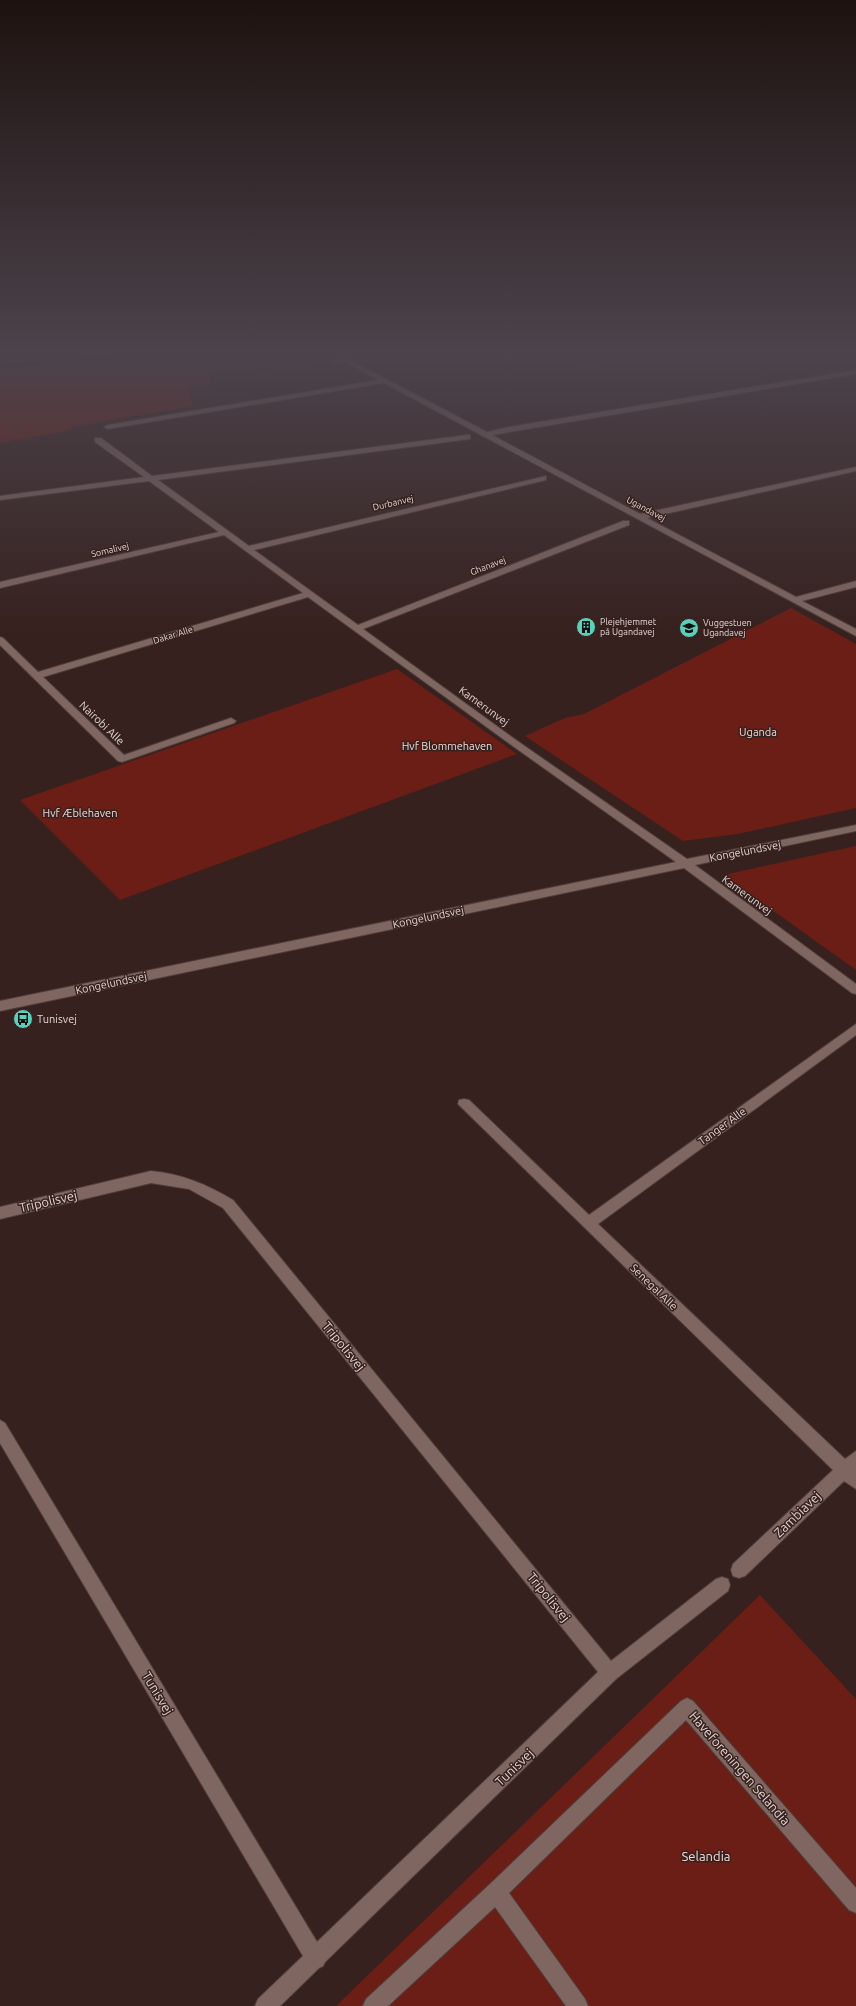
<svg xmlns="http://www.w3.org/2000/svg" width="856" height="2006" font-family="Ubuntu,sans-serif">
<rect width="100%" height="100%" fill="#36211e"/>
<path fill="#6b1e15" d="M 0,351 L 386,351 L 320,359 L 301,366 L 210,372 L 210,384 L 188,387 L 193,406 L 72,427 L 71,430 L 0,443 Z
M 566,351 L 667,351 L 578,363 Z
M 791,608 L 856,644 L 856,808 L 738,834 L 683,841 L 525,736 L 565,718 L 584,714 Z
M 397,669 L 517,754 L 120,900 L 20,800 Z
M 856,846 L 856,970 L 723,875 Z
M 760,1595 L 856,1699 L 856,2006 L 336,2006 Z"/>
<g fill="none" stroke-linecap="round" stroke-linejoin="round">
<path stroke="#2d0402" stroke-width="3.5" d="M 0,366 L 186,351"/>
<g stroke="#503f3c" stroke-width="2">
<path id="minor" d="M 344,357 L 487,432 L 509,427 L 856,370 L 856,374 L 492,435 L 640,514 L 856,467 L 856,471 L 647,518 L 796,597 L 856,581 L 856,587 L 802,601 L 856,629 L 856,636 L 384,383 L 108,429 L 104,427 L 108,425 L 378,380 L 343,361 L 335,364 L 332,362 Z
M 467,435 L 470,435 L 470,439 L 158,480 L 249,546 L 546,476 L 546,480 L 254,550 L 358,625 L 623,521 L 629,521 L 629,525 L 363,629 L 516,740 L 687,859 L 856,825 L 856,831 L 695,865 L 856,984 L 856,994 L 852,993 L 684,868 L 0,1011 L 0,1001 L 676,862 L 510,744 L 308,597 L 43,677 L 124,755 L 228,719 L 231,718 L 236,721 L 234,723 L 122,762 L 118,761 L 0,645 L 0,637 L 3,638 L 38,672 L 303,593 L 224,535 L 0,588 L 0,582 L 219,532 L 149,481 L 0,500 L 0,496 L 144,477 L 95,442 L 95,438 L 101,438 L 152,476 Z
M 856,1024 L 856,1035 L 598,1224 L 845,1459 L 856,1451 L 856,1489 L 844,1481 L 745,1576 L 739,1578 L 733,1576 L 731,1570 L 733,1564 L 833,1470 L 458,1104 L 459,1100 L 464,1099 L 469,1100 L 589,1215 Z
M 151,1171 C 182,1174 206,1184 233,1200 L 611,1661 L 716,1579 L 722,1577 L 728,1579 L 730,1585 L 728,1591 L 616,1679 L 325,1962 L 323,1966 L 319,1968 L 280,2006 L 255,2006 L 258,1999 L 303,1956 L 0,1443 L 0,1420 L 5,1423 L 317,1942 L 598,1672 L 223,1208 L 189,1189 L 151,1183 L 0,1219 L 0,1207 Z
M 687,1698 L 693,1701 L 856,1888 L 856,1913 L 849,1910 L 686,1720 L 509,1893 L 585,1999 L 588,2006 L 566,2006 L 495,1907 L 388,2006 L 363,2006 L 366,1999 L 489,1885 L 681,1701 Z"/>
</g>
<use href="#minor" fill="#7f6661" fill-rule="evenodd"/>
</g>
<linearGradient id="sky" x2="0" y2="1"><stop stop-color="#1e1210"/><stop offset="0.56" stop-color="#4c434c"/><stop offset="1" stop-color="#4c434c" stop-opacity="0"/></linearGradient>
<rect width="856" height="632" fill="url(#sky)"/>
<defs>
<g id="building-disc" transform="scale(1)"><circle r="9.5" fill="#5cceba" stroke="#36211e"/><path d="M-4-6H4V6H1V3H-1V6H-4ZM-2.5-4.3h1.7v1.8h-1.7ZM.8-4.3h1.7v1.8H.8ZM-2.5-1h1.7V.8h-1.7ZM.8-1h1.7V.8H.8Z" fill="#111"/></g>
<g id="school-disc" transform="scale(1)"><circle r="9.5" fill="#5cceba" stroke="#36211e"/><path d="M0-5L7-2L0 1L-7-2ZM-4 1L0 2.5L4 1V4Q0 6-4 4Z" fill="#111"/></g>
<g id="bus-disc" transform="scale(1)"><circle r="9.5" fill="#5cceba" stroke="#36211e"/><path d="M-5-6H5V4H4V6H2V4H-2V6H-4V4H-5ZM-3.5-4V0h7V-4ZM-3.5 1.2v1.5H-2V1.2ZM2 1.2v1.5H3.5V1.2Z" fill="#111"/></g>
</defs>
<g fill-rule="evenodd">
<use href="#building-disc" x="586" y="627"/>
<use href="#school-disc" x="689" y="628"/>
<use href="#bus-disc" x="23" y="1019"/>
</g>
<g text-anchor="middle" stroke-width="3" stroke-linejoin="round" paint-order="stroke">
<g font-size="9" fill="#e2d4d1" stroke="#36211e">
<text transform="translate(393 503) rotate(-13)" y="3">Durbanvej</text>
<text transform="translate(646 509) rotate(28)" y="3">Ugandavej</text>
<text transform="translate(110 550) rotate(-13)" y="3">Somalivej</text>
<text transform="translate(488 566) rotate(-21)" y="3">Ghanavej</text>
<text transform="translate(173 635) rotate(-17)" y="3">Dakar Alle</text>
</g>
<g font-size="9" fill="#e2d4d1" stroke="#36211e" text-anchor="start">
<text x="600" y="625">Plejehjemmet<tspan x="600" dy="10">på Ugandavej</tspan></text>
<text x="703" y="626">Vuggestuen<tspan x="703" dy="10">Ugandavej</tspan></text>
</g>
<g font-size="11" fill="#e2d4d1" stroke="#36211e">
<text transform="translate(484 706) rotate(36)" y="4">Kamerunvej</text>
<text transform="translate(102 723) rotate(44)" y="4">Nairobi Alle</text>
<text transform="translate(745 851) rotate(-11)" y="4">Kongelundsvej</text>
<text transform="translate(747 895) rotate(36)" y="4">Kamerunvej</text>
<text transform="translate(428 917) rotate(-12)" y="4">Kongelundsvej</text>
<text transform="translate(111 983) rotate(-12)" y="4">Kongelundsvej</text>
<text transform="translate(722 1126) rotate(-36)" y="4">Tanger Alle</text>
<text transform="translate(654 1287) rotate(44)" y="4">Senegal Alle</text>
</g>
<g font-size="11" fill="#f1d8d3" stroke="#36211e">
<text x="758" y="736">Uganda</text>
<text x="447" y="750">Hvf Blommehaven</text>
<text x="80" y="817">Hvf Æblehaven</text>
</g>
<g font-size="11" fill="#e2d4d1" stroke="#36211e" text-anchor="start">
<text x="37" y="1023">Tunisvej</text>
</g>
<g font-size="13" fill="#e2d4d1" stroke="#36211e">
<text transform="translate(48 1201) rotate(-13)" y="5">Tripolisvej</text>
<text transform="translate(344 1346) rotate(51)" y="5">Tripolisvej</text>
<text transform="translate(797 1514) rotate(-44)" y="5">Zambiavej</text>
<text transform="translate(549 1597) rotate(51)" y="5">Tripolisvej</text>
<text transform="translate(158 1693) rotate(59)" y="5">Tunisvej</text>
<text transform="translate(514 1767) rotate(-44)" y="5">Tunisvej</text>
<text transform="translate(740 1768) rotate(49)" y="5">Haveforeningen Selandia</text>
</g>
<g font-size="13" fill="#f1d8d3" stroke="#36211e">
<text x="706" y="1861">Selandia</text>
</g>
</g>
</svg>
